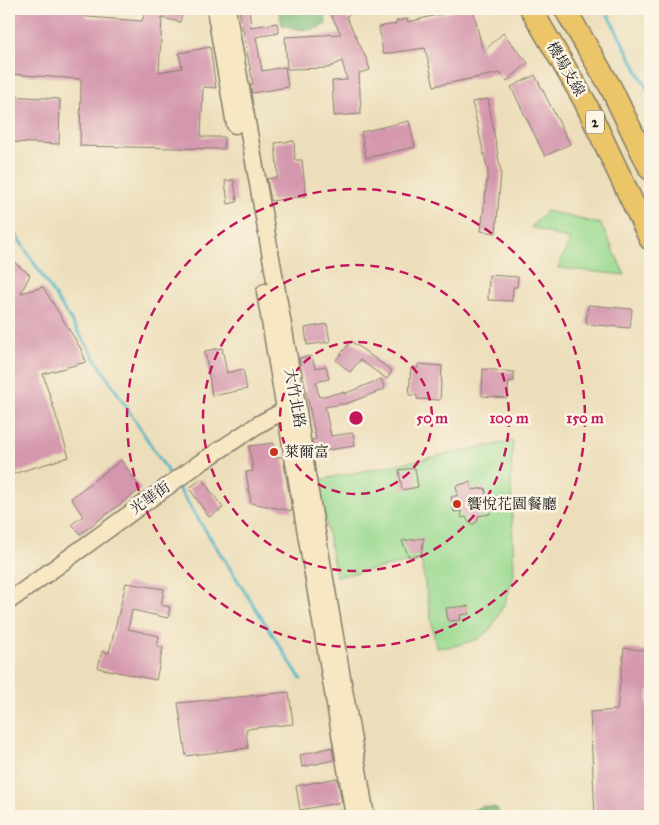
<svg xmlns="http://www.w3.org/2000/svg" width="659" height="825" font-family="'IM FELL Great Primer','Noto Serif TC',serif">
<rect width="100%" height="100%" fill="#fcf5e5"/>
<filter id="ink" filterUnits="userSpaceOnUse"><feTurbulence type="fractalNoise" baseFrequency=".02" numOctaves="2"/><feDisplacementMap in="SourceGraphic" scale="10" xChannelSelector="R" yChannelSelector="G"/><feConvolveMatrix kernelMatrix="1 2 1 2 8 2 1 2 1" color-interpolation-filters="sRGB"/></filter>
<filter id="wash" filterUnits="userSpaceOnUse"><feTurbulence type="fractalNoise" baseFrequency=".0096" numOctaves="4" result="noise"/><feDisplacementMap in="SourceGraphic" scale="20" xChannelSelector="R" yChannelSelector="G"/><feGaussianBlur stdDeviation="1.12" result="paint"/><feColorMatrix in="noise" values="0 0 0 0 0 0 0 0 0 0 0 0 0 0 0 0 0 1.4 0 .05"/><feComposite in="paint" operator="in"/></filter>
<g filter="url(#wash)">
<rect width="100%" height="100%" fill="#ecdeba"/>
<path fill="#99d98f" stroke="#5a7a56" d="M 546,211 L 601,224 L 625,275 L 558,268 L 570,240 L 531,227 Z
M 513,441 L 511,476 L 514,576 L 505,603 L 490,630 L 478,639 L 455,646 L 436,648 L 421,560 L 336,577 L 318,480 Z"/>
<path fill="#7ab97a" stroke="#4b6a4b" d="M 278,9 L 325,9 L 326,24 C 311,33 299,30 282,25 Z
M 482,806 L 497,808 L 500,816 L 460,816 Z"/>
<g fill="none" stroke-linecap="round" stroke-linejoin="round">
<path stroke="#47b3c5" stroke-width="3" d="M 608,15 L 650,94
M 9,224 L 172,478
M 177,486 L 301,679
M 343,807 L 346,816"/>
</g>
<g id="blocks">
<path fill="#d497ad" d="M 9,9 L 87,9 L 87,17 L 142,21 L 146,9 L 183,9 L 180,22 L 162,18 L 159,72 L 182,68 L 179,53 L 210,47 L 216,88 L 203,87 L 201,137 L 224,137 L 224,149 L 80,146 L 81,79 L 9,74 Z
M 239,9 L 249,9 L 251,27 L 277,23 L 279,33 L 256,37 L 262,71 L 285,67 L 288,87 L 252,93 L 250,84 L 253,84 Z
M 328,9 L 361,9 L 346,16 L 367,60 L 370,70 L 359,73 L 361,114 L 334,116 L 332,81 L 347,80 L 342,61 L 328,68 L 287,69 L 285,37 L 341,34 Z
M 462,9 L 473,9 L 483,52 L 503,33 L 528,63 L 507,81 L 500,73 L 434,86 L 425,48 L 383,54 L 379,27 L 396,24 L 396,21 L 407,19 L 408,22 Z
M 535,75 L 570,144 L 545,156 L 511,87 Z
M 9,96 L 60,99 L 59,144 L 9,142 Z
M 488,99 L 501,172 L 496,233 L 481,231 L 488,172 L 472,102 Z
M 409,121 L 415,147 L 366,158 L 361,132 Z
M 294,141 L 295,160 L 302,160 L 306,196 L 271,201 L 267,179 L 278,177 L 275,143 Z
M 234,180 L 237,202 L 228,204 L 225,181 Z
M 9,258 L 30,275 L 21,293 L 43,287 L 81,349 L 86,362 L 43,374 L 69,457 L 9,475 Z
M 489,275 L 518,277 L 517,287 L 513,287 L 512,301 L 488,300 Z
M 588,305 L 632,309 L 630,328 L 586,324 Z
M 327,324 L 330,342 L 307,345 L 305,328 Z
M 351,341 L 392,371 L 387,379 L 360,360 L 350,372 L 336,360 Z
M 222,348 L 227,373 L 243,369 L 247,389 L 212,396 L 205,351 Z
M 312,356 L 315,368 L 326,366 L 329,379 L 316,382 L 319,397 L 344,392 L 344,394 L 381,379 L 385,389 L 348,403 L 325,407 L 331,436 L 353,433 L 355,446 L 314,452 L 312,440 L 316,439 L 299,358 Z
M 418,364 L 442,366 L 440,400 L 417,399 L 417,395 L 409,395 L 411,368 L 418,368 Z
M 483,369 L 514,372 L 514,381 L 509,381 L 507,398 L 482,396 Z
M 274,443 L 275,457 L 283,457 L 292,511 L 251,503 L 246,472 L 253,471 L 249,446 Z
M 121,460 L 141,489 L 80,534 L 72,524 L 83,516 L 71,498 Z
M 415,468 L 418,487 L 402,490 L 399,470 Z
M 202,479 L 223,508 L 209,517 L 189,488 Z
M 470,482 L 472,490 L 485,488 L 490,514 L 478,516 L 477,522 L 473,524 L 469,523 L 466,517 L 462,518 L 461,511 L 454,512 L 451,497 L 458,495 L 456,486 Z
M 424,538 L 421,555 L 409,557 L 402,541 Z
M 126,583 L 164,589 L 161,605 L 170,607 L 168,618 L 132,610 L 128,629 L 159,636 L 157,646 L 163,647 L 156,680 L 98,668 L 102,651 L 109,653 Z
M 468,606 L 469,614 L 460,615 L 461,620 L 448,621 L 446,608 Z
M 624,648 L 650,651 L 650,691 L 648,691 L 647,709 L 650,816 L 595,816 L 590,712 L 617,710 Z
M 289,692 L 293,724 L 246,729 L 248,748 L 186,756 L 178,703 Z
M 332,747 L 334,760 L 302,767 L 300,755 Z
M 337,778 L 342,802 L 300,810 L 296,786 Z"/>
</g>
</g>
<g filter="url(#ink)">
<use href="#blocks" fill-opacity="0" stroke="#847d6b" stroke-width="1"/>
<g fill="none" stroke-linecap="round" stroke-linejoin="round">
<g stroke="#847d6b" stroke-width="19">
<path id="secondary" d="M 215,9 L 235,125
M 227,9 L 297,404 L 307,475 L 366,816
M 265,292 L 354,816
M 9,601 L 197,465 L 259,424 L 291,407"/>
</g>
<g stroke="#847d6b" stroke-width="24">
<path id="highway" d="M 531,9 L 584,100 L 650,239
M 565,9 L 611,88 L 650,169"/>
</g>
<use href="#secondary" stroke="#f7e8c3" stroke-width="16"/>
<use href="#highway" stroke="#ecc569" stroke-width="21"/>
</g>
</g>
<g fill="none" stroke="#c2185b" stroke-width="2.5" stroke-dasharray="9 6">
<circle cx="356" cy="418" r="76"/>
<circle cx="356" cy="418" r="153"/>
<circle cx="356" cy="418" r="229"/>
</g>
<g fill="#c8321e" stroke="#fcf5e5" stroke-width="2">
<circle cx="274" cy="452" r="5"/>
<circle cx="457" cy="504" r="5"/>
</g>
<g text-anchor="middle" stroke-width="5" stroke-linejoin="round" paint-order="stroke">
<rect fill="#fcf5e5" stroke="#5f5d58" stroke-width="1" x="586" y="110.5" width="18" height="23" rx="4"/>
<g font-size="14" font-weight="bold" fill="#1c1c1c">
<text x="595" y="127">2</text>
</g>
<g font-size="15" fill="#1c1c1c" stroke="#fcf5e5">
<text transform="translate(566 69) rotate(60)" y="5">機場支線</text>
<text transform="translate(295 398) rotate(80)" y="5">大竹北路</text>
<text transform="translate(150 498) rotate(-35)" y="5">光華街</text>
</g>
<g font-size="15" fill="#1c1c1c" stroke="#fcf5e5" text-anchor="start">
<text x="284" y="457">萊爾富</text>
<text x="467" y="509">饗悅花園餐廳</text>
</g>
</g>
<circle cx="356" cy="418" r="8" fill="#c2185b" stroke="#fcf5e5" stroke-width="2.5"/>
<g font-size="15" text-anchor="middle" font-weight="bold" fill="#c2185b" stroke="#fcf5e5" stroke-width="5" stroke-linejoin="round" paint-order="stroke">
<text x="432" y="423">50 m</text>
<text x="509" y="423">100 m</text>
<text x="585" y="423">150 m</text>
</g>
<rect width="659" height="825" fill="none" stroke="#fcf5e5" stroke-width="30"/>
</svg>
